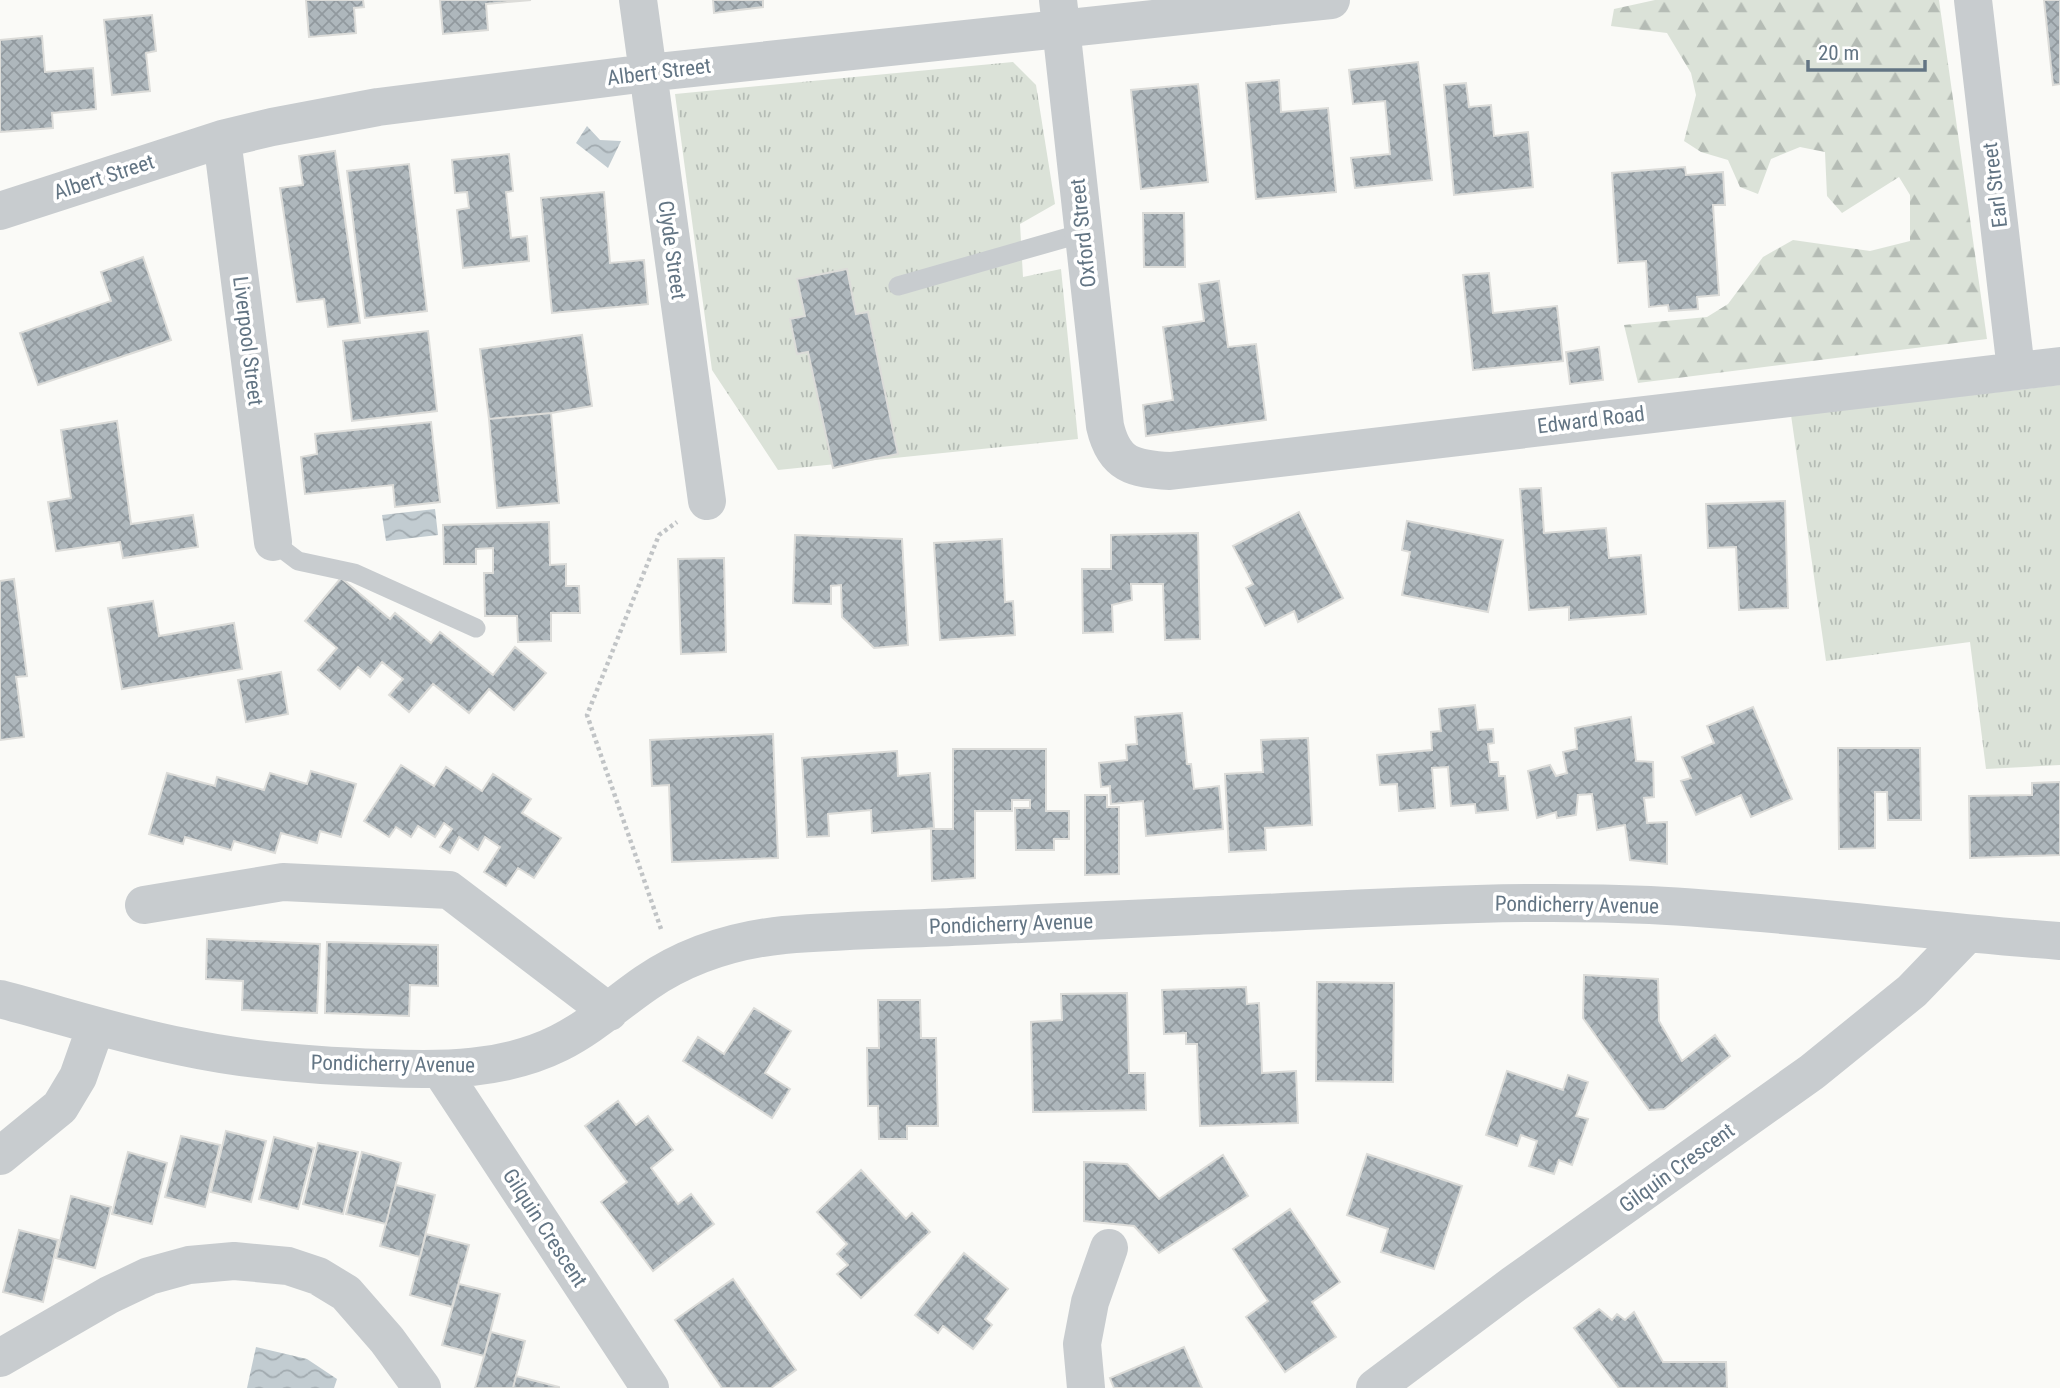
<svg xmlns="http://www.w3.org/2000/svg" width="2060" height="1388" font-family="'Roboto Condensed',sans-serif">
<defs>
<pattern id="grass-tufts" width="24" height="20" patternUnits="userSpaceOnUse" patternTransform="scale(1.75)"><rect width="24" height="20" fill="#dbe2d8"/><path d="M3 7l-1-3M5 7V3M7 7l1-3M15 17l-1-3M17 17v-4M19 17l1-3" fill="none" stroke="#b5bcb5"/></pattern>
<pattern id="forest-firs" width="22" height="20" patternUnits="userSpaceOnUse" patternTransform="scale(1.75)"><rect width="22" height="20" fill="#dbe2d8"/><path d="M5 1l3.5 6h-7zM16 11l3.5 6h-7z" fill="#b5bcb5"/></pattern>
<pattern id="water-waves" width="16" height="10" patternUnits="userSpaceOnUse" patternTransform="scale(1.75)"><rect width="16" height="10" fill="#c2ccd1"/><path d="M0 5q4-4 8 0t8 0" fill="none" stroke="#a1aaaf"/></pattern>
<pattern id="building-cross-hatch" width="8" height="8" patternUnits="userSpaceOnUse" patternTransform="scale(1.75)"><rect width="8" height="8" fill="#aeb7bc"/><path d="M0 0l8 8M0 8l8-8" fill="none" stroke="#91999e"/></pattern>
</defs>
<rect width="100%" height="100%" fill="#fafaf7"/>
<path fill="url(#grass-tufts)" d="M 1013,62 L 1036,85 L 1055,204 L 1020,224 L 1023,277 L 1061,269 L 1078,439 L 778,470 L 712,370 L 675,94 Z
M 2060,385 L 2060,765 L 1986,769 L 1970,642 L 1826,661 L 1791,415 Z"/>
<path fill="url(#forest-firs)" d="M 1655,0 L 1939,0 L 1987,339 L 1638,383 L 1624,325 L 1707,317 L 1728,304 L 1763,257 L 1793,240 L 1870,251 L 1910,241 L 1910,195 L 1899,177 L 1842,213 L 1827,196 L 1825,152 L 1800,147 L 1771,159 L 1758,194 L 1740,187 L 1728,160 L 1701,152 L 1684,141 L 1696,95 L 1691,73 L 1667,33 L 1611,26 L 1614,9 Z"/>
<path fill="url(#water-waves)" d="M 587,126 L 600,140 L 621,141 L 608,168 L 576,143 Z
M 435,509 L 438,535 L 386,541 L 382,515 Z
M 256,1347 L 307,1359 L 337,1379 L 334,1388 L 247,1388 Z"/>
<path fill="url(#building-cross-hatch)" stroke="#dcdcd9" stroke-width="2" d="M 306,0 L 363,0 L 364,7 L 354,8 L 356,33 L 309,37 Z
M 440,0 L 531,0 L 486,4 L 488,30 L 443,34 Z
M 713,0 L 763,0 L 763,7 L 714,13 Z
M 2044,0 L 2060,0 L 2060,84 L 2053,85 Z
M 152,15 L 156,51 L 146,53 L 150,91 L 112,95 L 104,20 Z
M 42,36 L 45,72 L 93,68 L 96,109 L 52,113 L 53,128 L 0,132 L 0,40 Z
M 1418,62 L 1432,180 L 1355,188 L 1351,158 L 1390,154 L 1385,101 L 1353,104 L 1349,70 Z
M 1279,80 L 1281,112 L 1328,108 L 1336,192 L 1256,199 L 1246,83 Z
M 1466,83 L 1469,107 L 1491,105 L 1494,136 L 1528,132 L 1533,187 L 1454,195 L 1444,85 Z
M 1198,84 L 1208,182 L 1141,189 L 1131,90 Z
M 335,151 L 360,323 L 328,327 L 324,299 L 297,302 L 280,188 L 303,185 L 299,156 Z
M 509,154 L 513,191 L 506,192 L 511,238 L 527,236 L 529,261 L 463,268 L 457,210 L 469,208 L 467,192 L 455,193 L 452,160 Z
M 409,164 L 427,311 L 365,318 L 347,171 Z
M 1685,167 L 1686,175 L 1723,172 L 1725,205 L 1713,205 L 1719,295 L 1697,297 L 1698,309 L 1669,311 L 1668,305 L 1649,307 L 1646,261 L 1618,263 L 1612,173 Z
M 604,192 L 610,263 L 644,260 L 648,304 L 552,313 L 541,198 Z
M 1143,213 L 1184,213 L 1185,267 L 1144,267 Z
M 143,257 L 171,340 L 38,385 L 20,333 L 111,301 L 101,272 Z
M 847,269 L 856,314 L 868,312 L 898,454 L 833,468 L 808,352 L 797,354 L 790,319 L 805,316 L 797,279 Z
M 1489,273 L 1493,313 L 1557,306 L 1563,361 L 1473,370 L 1463,275 Z
M 1219,281 L 1228,347 L 1256,344 L 1266,420 L 1146,436 L 1143,405 L 1173,400 L 1163,327 L 1204,321 L 1199,284 Z
M 428,331 L 437,411 L 352,421 L 343,341 Z
M 582,335 L 592,406 L 551,413 L 489,419 L 480,349 Z
M 1599,347 L 1603,380 L 1570,384 L 1566,352 Z
M 551,413 L 559,503 L 497,508 L 489,419 Z
M 117,421 L 131,524 L 193,515 L 198,547 L 123,558 L 120,542 L 56,551 L 48,502 L 71,498 L 61,430 Z
M 431,422 L 440,502 L 395,507 L 393,485 L 305,494 L 301,457 L 317,454 L 315,434 Z
M 1541,488 L 1544,533 L 1606,528 L 1609,558 L 1641,555 L 1646,614 L 1569,620 L 1569,607 L 1529,610 L 1520,489 Z
M 1785,501 L 1788,608 L 1739,610 L 1736,547 L 1708,548 L 1706,504 Z
M 1299,512 L 1343,598 L 1298,622 L 1294,611 L 1265,626 L 1246,588 L 1253,584 L 1233,546 Z
M 1407,521 L 1503,540 L 1488,612 L 1402,595 L 1410,552 L 1402,550 Z
M 549,522 L 550,565 L 566,564 L 566,586 L 579,586 L 580,613 L 551,613 L 551,641 L 518,642 L 517,616 L 485,616 L 484,573 L 493,573 L 493,548 L 476,549 L 476,564 L 444,564 L 443,525 Z
M 1198,533 L 1200,639 L 1165,640 L 1163,584 L 1131,584 L 1132,600 L 1112,605 L 1113,632 L 1083,633 L 1082,569 L 1111,569 L 1111,535 Z
M 795,535 L 902,539 L 908,645 L 874,648 L 842,617 L 841,585 L 831,586 L 831,604 L 793,603 Z
M 1002,539 L 1005,602 L 1013,601 L 1015,635 L 940,640 L 934,543 Z
M 724,558 L 726,652 L 681,654 L 678,559 Z
M 341,578 L 390,619 L 395,613 L 431,643 L 440,632 L 493,675 L 515,647 L 546,673 L 514,710 L 489,689 L 469,713 L 433,684 L 409,712 L 389,695 L 403,679 L 382,662 L 370,677 L 358,667 L 340,689 L 318,670 L 337,648 L 305,621 Z
M 14,579 L 27,676 L 16,677 L 24,737 L 0,740 L 0,581 Z
M 153,601 L 159,636 L 234,623 L 242,669 L 122,689 L 108,608 Z
M 281,672 L 288,714 L 246,722 L 238,680 Z
M 1475,705 L 1478,730 L 1493,729 L 1494,743 L 1488,744 L 1490,762 L 1498,762 L 1499,776 L 1505,776 L 1508,810 L 1476,813 L 1475,804 L 1451,806 L 1448,767 L 1432,768 L 1435,808 L 1399,811 L 1397,784 L 1380,785 L 1377,755 L 1432,750 L 1431,732 L 1441,731 L 1439,709 Z
M 1753,707 L 1792,799 L 1751,817 L 1741,795 L 1696,815 L 1681,781 L 1691,778 L 1682,757 L 1714,743 L 1707,726 Z
M 1182,713 L 1187,764 L 1191,764 L 1194,789 L 1219,786 L 1223,829 L 1146,836 L 1143,801 L 1111,804 L 1110,786 L 1101,787 L 1099,763 L 1127,760 L 1126,745 L 1137,744 L 1135,717 Z
M 1631,717 L 1636,761 L 1653,762 L 1654,797 L 1644,798 L 1647,823 L 1667,822 L 1667,864 L 1630,860 L 1625,825 L 1597,830 L 1592,794 L 1578,795 L 1576,815 L 1557,818 L 1556,812 L 1537,818 L 1528,771 L 1550,765 L 1556,776 L 1567,773 L 1563,752 L 1577,749 L 1575,728 Z
M 773,734 L 778,858 L 672,862 L 669,785 L 652,786 L 650,740 Z
M 1308,738 L 1312,825 L 1265,828 L 1266,850 L 1229,852 L 1225,774 L 1263,772 L 1261,740 Z
M 1838,748 L 1920,748 L 1921,820 L 1888,820 L 1887,792 L 1875,792 L 1875,848 L 1839,849 Z
M 953,749 L 1046,749 L 1046,811 L 1069,811 L 1069,839 L 1054,839 L 1054,850 L 1016,850 L 1015,808 L 1030,808 L 1030,800 L 1012,800 L 1012,811 L 975,811 L 975,878 L 932,881 L 931,829 L 953,829 Z
M 897,751 L 898,776 L 930,773 L 934,828 L 872,833 L 871,810 L 828,814 L 829,836 L 807,837 L 802,758 Z
M 401,765 L 434,786 L 446,767 L 482,791 L 493,774 L 531,799 L 522,813 L 561,838 L 534,878 L 518,868 L 506,886 L 484,872 L 500,847 L 485,837 L 478,850 L 459,837 L 450,853 L 440,847 L 452,829 L 444,823 L 435,837 L 418,826 L 411,837 L 396,827 L 389,837 L 364,821 Z
M 311,771 L 356,784 L 341,837 L 320,831 L 317,843 L 281,833 L 275,853 L 234,841 L 231,850 L 185,837 L 183,844 L 149,834 L 167,773 L 215,786 L 217,777 L 264,790 L 270,773 L 307,784 Z
M 2060,782 L 2060,855 L 1970,858 L 1969,796 L 2032,795 L 2032,783 Z
M 1085,795 L 1107,795 L 1107,807 L 1119,807 L 1119,874 L 1085,875 Z
M 207,939 L 320,944 L 317,1013 L 242,1010 L 243,981 L 206,979 Z
M 327,942 L 438,945 L 438,986 L 410,985 L 409,1016 L 325,1013 Z
M 1584,975 L 1658,979 L 1659,1021 L 1682,1061 L 1715,1035 L 1730,1056 L 1664,1109 L 1649,1110 L 1583,1018 Z
M 1317,982 L 1394,983 L 1393,1082 L 1316,1081 Z
M 1246,987 L 1247,1004 L 1259,1003 L 1262,1073 L 1296,1071 L 1298,1123 L 1200,1126 L 1197,1044 L 1186,1044 L 1186,1033 L 1164,1034 L 1162,990 Z
M 1127,993 L 1129,1073 L 1145,1073 L 1146,1110 L 1033,1112 L 1031,1022 L 1062,1020 L 1061,994 Z
M 878,1000 L 920,1000 L 921,1038 L 936,1038 L 938,1126 L 907,1126 L 907,1139 L 879,1139 L 878,1106 L 868,1106 L 867,1048 L 879,1048 Z
M 754,1008 L 791,1031 L 765,1073 L 790,1089 L 772,1118 L 683,1061 L 698,1037 L 724,1054 Z
M 1507,1071 L 1563,1090 L 1568,1075 L 1588,1082 L 1576,1116 L 1588,1119 L 1572,1165 L 1559,1160 L 1554,1174 L 1529,1166 L 1537,1141 L 1521,1135 L 1517,1146 L 1486,1135 Z
M 618,1101 L 636,1125 L 648,1116 L 673,1150 L 651,1168 L 678,1204 L 691,1194 L 714,1224 L 653,1271 L 601,1202 L 627,1182 L 585,1126 Z
M 226,1131 L 266,1141 L 251,1202 L 211,1192 Z
M 181,1136 L 220,1145 L 205,1207 L 165,1197 Z
M 274,1137 L 314,1148 L 298,1209 L 259,1199 Z
M 318,1143 L 358,1152 L 343,1214 L 303,1204 Z
M 128,1152 L 167,1163 L 152,1224 L 112,1214 Z
M 362,1152 L 401,1163 L 386,1224 L 346,1214 Z
M 1367,1154 L 1462,1186 L 1434,1269 L 1381,1252 L 1388,1229 L 1347,1215 Z
M 1223,1155 L 1248,1196 L 1159,1253 L 1134,1226 L 1084,1221 L 1084,1162 L 1127,1164 L 1159,1199 Z
M 861,1170 L 906,1219 L 912,1213 L 930,1232 L 861,1298 L 837,1274 L 848,1265 L 837,1254 L 847,1244 L 817,1212 Z
M 396,1185 L 435,1195 L 420,1257 L 380,1246 Z
M 71,1196 L 111,1207 L 95,1268 L 56,1258 Z
M 1290,1209 L 1340,1282 L 1312,1302 L 1336,1337 L 1285,1372 L 1246,1317 L 1268,1301 L 1233,1249 Z
M 19,1230 L 58,1240 L 43,1302 L 3,1292 Z
M 426,1234 L 469,1245 L 452,1307 L 410,1295 Z
M 964,1253 L 1008,1289 L 985,1319 L 992,1325 L 973,1349 L 943,1326 L 938,1333 L 915,1315 Z
M 733,1279 L 796,1370 L 771,1388 L 722,1388 L 675,1320 Z
M 459,1284 L 500,1294 L 484,1356 L 442,1345 Z
M 1599,1309 L 1612,1320 L 1617,1314 L 1625,1320 L 1634,1312 L 1663,1362 L 1726,1362 L 1727,1388 L 1619,1388 L 1574,1328 Z
M 491,1332 L 525,1341 L 513,1388 L 475,1388 Z
M 1184,1347 L 1202,1388 L 1114,1388 L 1110,1378 Z
M 516,1376 L 559,1387 L 559,1388 L 513,1388 Z"/>
<g fill="none" stroke-linecap="round" stroke-linejoin="round">
<path stroke="#c1c4c6" stroke-width="4.5" stroke-dasharray="3.5 3.5" stroke-linecap="butt" d="M 661,929 L 587,715 L 659,535 L 677,522"/>
<path stroke="#c8cccf" stroke-width="19" d="M 898,286 L 1083,233
M 273,542 L 298,561 L 354,573 L 476,628"/>
<path stroke="#c8cccf" stroke-width="38" d="M 638,0 L 707,501
M 1058,0 L 1105,426 C 1114,465 1133,469 1170,471 L 2060,366
M 1973,0 L 2016,370
M 222,139 L 273,542
M 0,211 L 222,139 L 272,127 L 378,107 L 647,73 L 1331,0
M 144,905 L 283,882 L 449,890 L 609,1012
M 0,999 C 61,1015 122,1035 184,1047 C 249,1061 317,1066 383,1068 C 442,1071 505,1070 559,1043 C 591,1027 617,1003 646,983 C 687,955 735,940 784,935 C 847,930 911,929 974,926 C 1048,923 1122,920 1196,916 C 1347,910 1498,898 1650,905 C 1787,912 1923,931 2060,941
M 440,1069 L 650,1388
M 0,1156 L 60,1107 L 78,1077 L 96,1026
M 0,1358 L 109,1295 L 149,1276 L 189,1265 L 234,1261 L 288,1266 L 318,1276 L 346,1293 L 387,1340 L 422,1388
M 1086,1388 L 1082,1344 L 1090,1302 L 1109,1248
M 1375,1388 L 1514,1284 L 1812,1072 L 1912,991 L 1967,934"/>
</g>
<g text-anchor="middle" stroke-width="7" stroke-linejoin="round" paint-order="stroke">
<g font-size="21" fill="#637584" stroke="#fff">
<text transform="translate(659 72) rotate(-7)" y="7">Albert Street</text>
<text transform="translate(104 177) rotate(-18)" y="7">Albert Street</text>
<text transform="translate(1995 185) rotate(-97)" y="7">Earl Street</text>
<text transform="translate(1083 233) rotate(-96)" y="7">Oxford Street</text>
<text transform="translate(672 250) rotate(82)" y="7">Clyde Street</text>
<text transform="translate(248 341) rotate(83)" y="7">Liverpool Street</text>
<text transform="translate(1591 420) rotate(-7)" y="7">Edward Road</text>
<text transform="translate(1577 905) rotate(1)" y="7">Pondicherry Avenue</text>
<text transform="translate(1011 924) rotate(-2)" y="7">Pondicherry Avenue</text>
<text transform="translate(393 1064) rotate(1)" y="7">Pondicherry Avenue</text>
<text transform="translate(1677 1168) rotate(-36)" y="7">Gilquin Crescent</text>
<text transform="translate(545 1228) rotate(57)" y="7">Gilquin Crescent</text>
</g>
</g>
<path d="M1808 60v10h117v-10" fill="none" stroke="#637584" stroke-width="3.5"/>
<text x="1818" y="60" font-size="21" fill="#637584" stroke="#ffffff" stroke-width="5" paint-order="stroke">20 m</text>
</svg>
